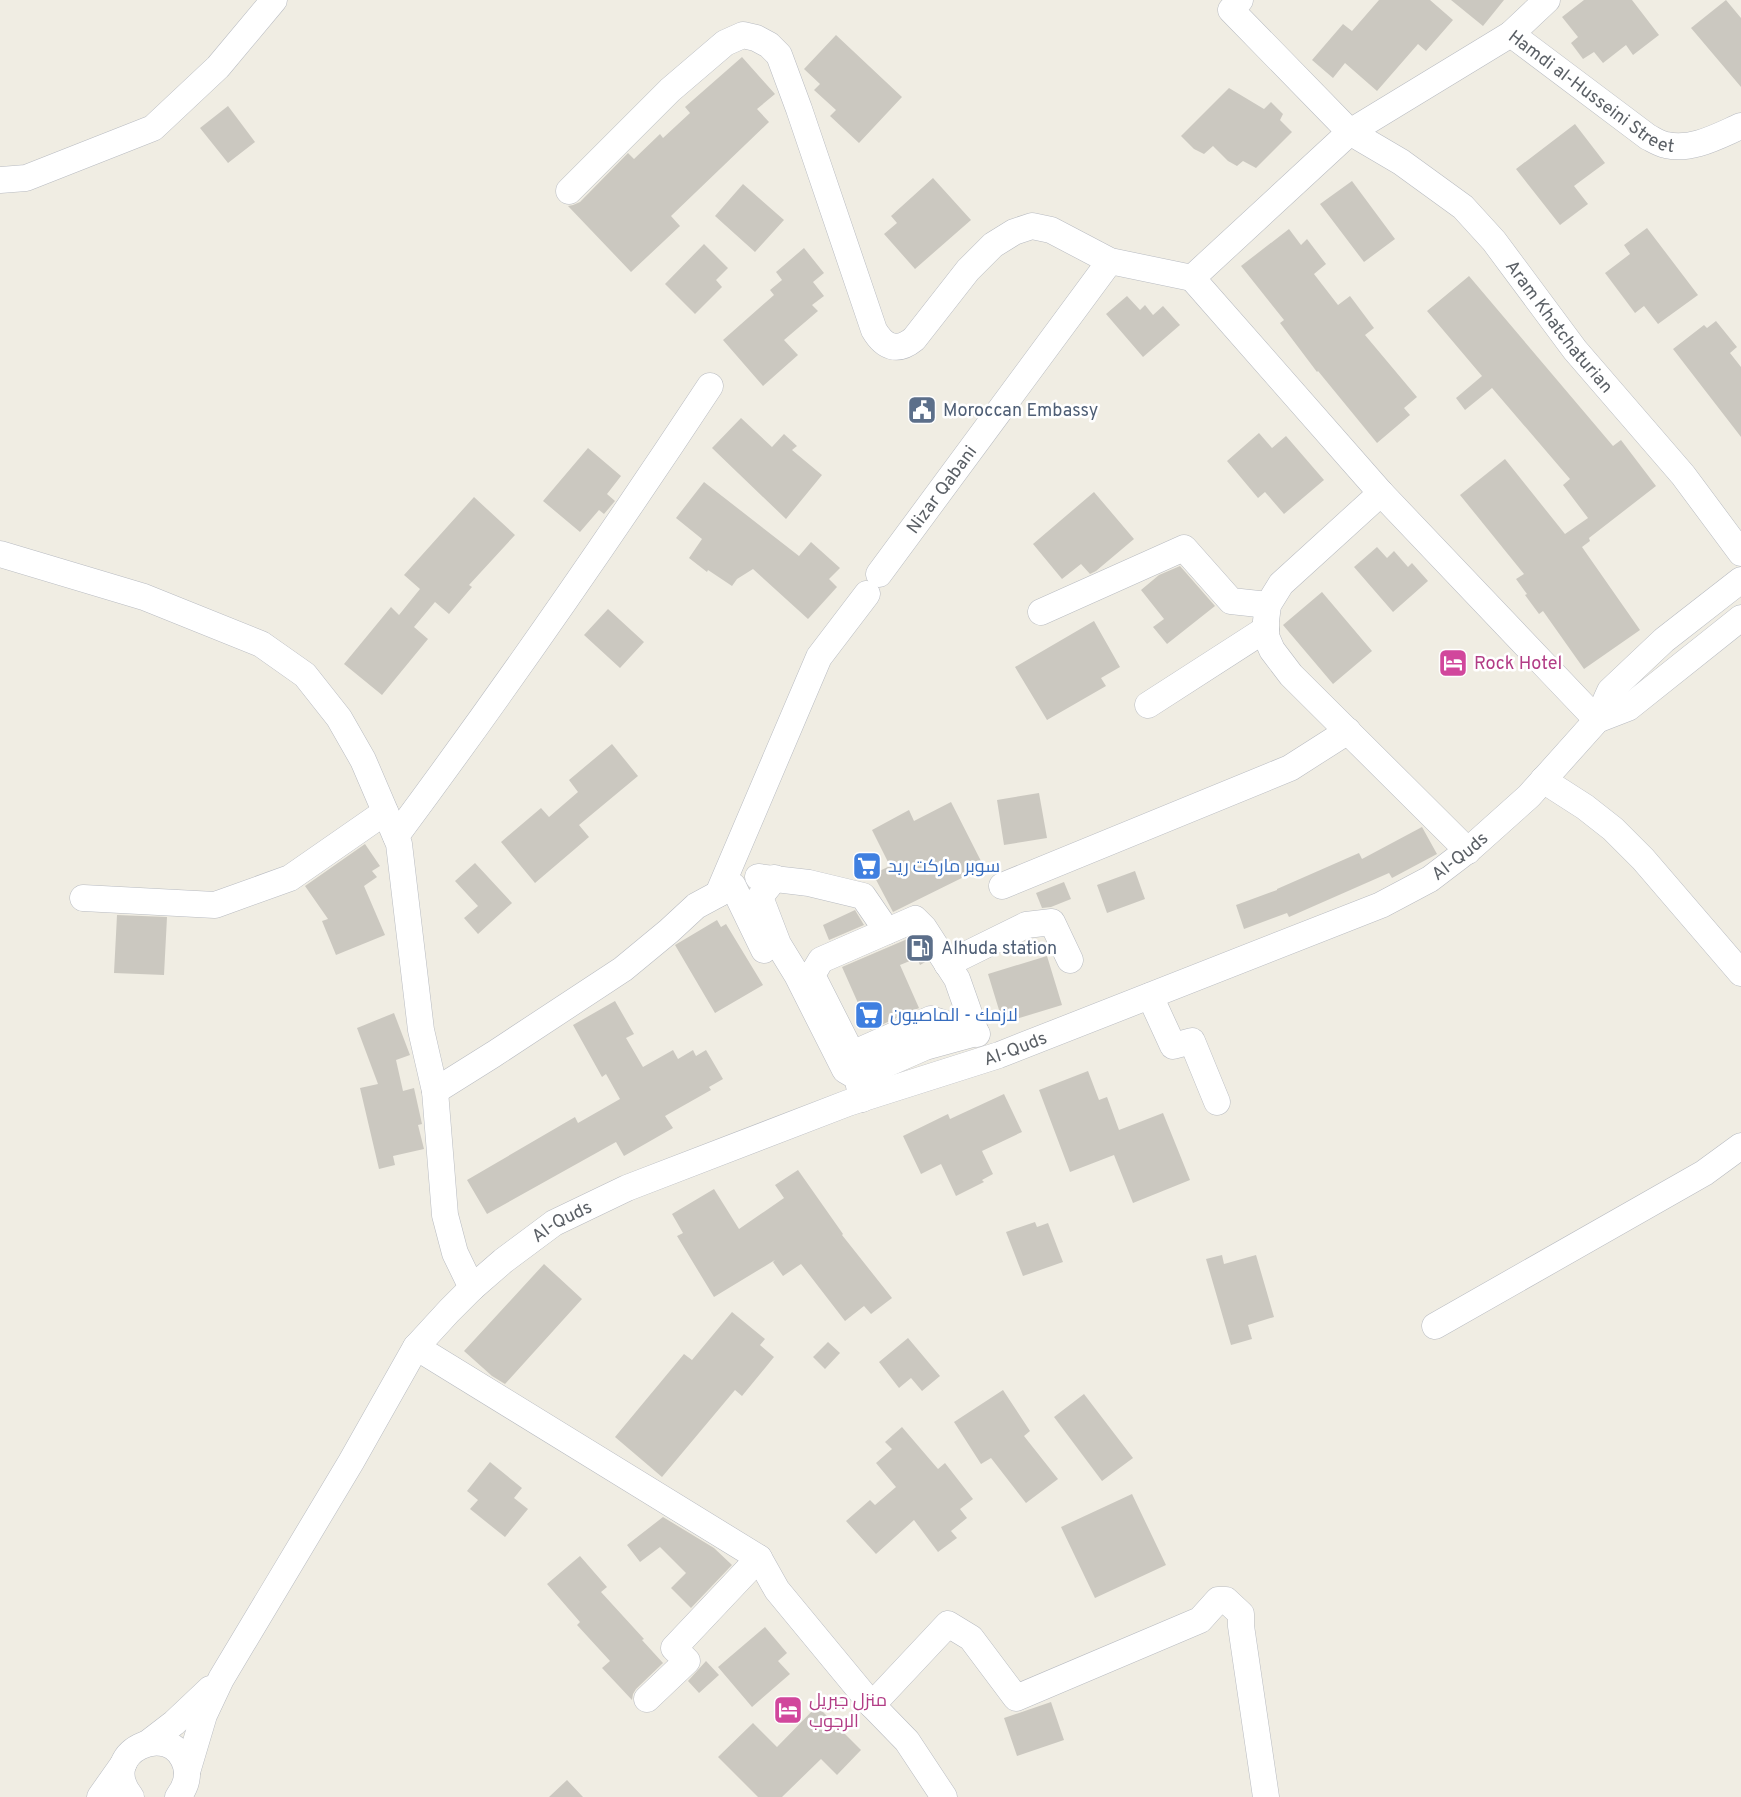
<svg xmlns="http://www.w3.org/2000/svg" width="1741" height="1797" font-family="Overpass,Cairo,sans-serif">
<rect width="100%" height="100%" fill="#f0ede3"/>
<path fill="#cbc8c0" d="M 1379,0 L 1430,0 L 1453,20 L 1426,51 L 1418,44 L 1377,91 L 1345,63 L 1333,78 L 1312,60 L 1343,24 L 1352,31 Z
M 1451,0 L 1504,0 L 1483,26 Z
M 1584,0 L 1632,0 L 1659,35 L 1633,55 L 1626,45 L 1603,63 L 1594,52 L 1583,59 L 1571,43 L 1578,37 L 1562,17 Z
M 1726,0 L 1741,18 L 1741,87 L 1691,28 Z
M 836,35 L 902,97 L 859,143 L 830,116 L 836,110 L 814,90 L 820,84 L 804,69 Z
M 742,57 L 775,94 L 757,109 L 769,122 L 671,216 L 680,226 L 631,272 L 568,206 L 573,205 L 580,202 L 628,153 L 634,159 L 660,134 L 663,138 L 690,113 L 685,107 Z
M 1229,88 L 1264,109 L 1271,102 L 1283,114 L 1280,120 L 1292,132 L 1256,168 L 1243,161 L 1237,166 L 1228,161 L 1213,146 L 1204,154 L 1194,149 L 1181,136 Z
M 228,106 L 255,142 L 228,163 L 200,128 Z
M 1575,124 L 1605,163 L 1574,186 L 1588,204 L 1560,225 L 1516,169 Z
M 933,178 L 971,220 L 915,269 L 884,234 L 897,223 L 891,216 Z
M 1352,181 L 1395,239 L 1364,262 L 1320,204 Z
M 743,184 L 784,220 L 755,252 L 715,216 Z
M 1647,228 L 1698,295 L 1658,324 L 1644,306 L 1635,313 L 1605,273 L 1630,254 L 1624,245 Z
M 1289,229 L 1301,245 L 1307,239 L 1326,264 L 1314,274 L 1338,305 L 1350,296 L 1374,328 L 1365,335 L 1417,397 L 1404,408 L 1410,415 L 1377,443 L 1318,371 L 1317,372 L 1280,323 L 1284,320 L 1241,266 Z
M 704,244 L 728,268 L 716,280 L 722,287 L 695,314 L 665,284 Z
M 804,248 L 824,273 L 813,282 L 824,296 L 812,305 L 818,311 L 784,340 L 798,355 L 763,386 L 723,340 L 774,295 L 770,290 L 782,280 L 776,272 Z
M 1469,276 L 1613,446 L 1621,440 L 1656,486 L 1589,538 L 1590,541 L 1582,547 L 1640,630 L 1584,669 L 1543,611 L 1539,614 L 1525,595 L 1527,594 L 1516,579 L 1524,574 L 1460,495 L 1505,459 L 1565,534 L 1588,518 L 1563,485 L 1570,479 L 1492,388 L 1465,410 L 1456,398 L 1482,376 L 1427,311 Z
M 1127,296 L 1140,310 L 1145,305 L 1153,315 L 1163,306 L 1180,325 L 1143,357 L 1106,314 Z
M 1716,321 L 1737,347 L 1730,353 L 1741,367 L 1741,437 L 1673,349 L 1704,325 L 1707,328 Z
M 741,418 L 772,447 L 784,434 L 797,446 L 792,450 L 822,475 L 786,519 L 712,448 Z
M 1259,433 L 1272,448 L 1286,436 L 1324,480 L 1284,514 L 1265,492 L 1258,498 L 1227,461 Z
M 588,448 L 621,476 L 607,494 L 615,501 L 604,514 L 599,510 L 580,532 L 543,501 Z
M 704,482 L 799,556 L 811,542 L 840,568 L 829,579 L 837,587 L 808,619 L 753,569 L 737,579 L 732,586 L 708,570 L 707,572 L 689,558 L 702,539 L 676,518 Z
M 1094,492 L 1134,539 L 1096,571 L 1090,574 L 1081,564 L 1062,579 L 1033,544 Z
M 474,497 L 515,535 L 469,585 L 472,587 L 449,614 L 435,602 L 414,627 L 428,639 L 382,695 L 344,664 L 391,607 L 399,615 L 420,589 L 404,575 Z
M 1377,547 L 1387,558 L 1394,551 L 1408,567 L 1412,563 L 1428,581 L 1393,612 L 1354,567 Z
M 1180,566 L 1215,606 L 1167,644 L 1153,627 L 1164,619 L 1141,590 L 1159,575 Z
M 1322,592 L 1372,651 L 1333,684 L 1283,625 Z
M 608,609 L 644,642 L 620,668 L 584,635 Z
M 1094,621 L 1120,667 L 1101,678 L 1106,686 L 1047,720 L 1015,667 Z
M 612,744 L 638,776 L 579,825 L 589,837 L 535,883 L 501,842 L 541,808 L 549,817 L 578,792 L 569,780 Z
M 1039,793 L 1047,838 L 1004,845 L 997,800 Z
M 951,802 L 984,867 L 893,912 L 873,874 L 890,866 L 872,830 L 909,810 L 914,821 Z
M 1422,827 L 1437,854 L 1392,878 L 1389,873 L 1289,917 L 1287,913 L 1244,929 L 1236,905 L 1277,890 L 1277,889 L 1359,853 L 1362,859 Z
M 365,844 L 380,866 L 372,871 L 377,877 L 364,886 L 385,935 L 336,955 L 322,921 L 328,919 L 305,886 Z
M 475,863 L 512,903 L 478,934 L 464,918 L 478,906 L 455,881 Z
M 1135,871 L 1145,899 L 1107,913 L 1097,885 Z
M 1064,882 L 1071,899 L 1051,907 L 1042,908 L 1036,893 Z
M 855,910 L 864,925 L 829,940 L 823,925 Z
M 117,915 L 167,917 L 164,975 L 114,973 Z
M 717,920 L 721,927 L 726,924 L 763,985 L 715,1013 L 675,945 Z
M 912,937 L 927,961 L 920,965 L 917,958 L 900,965 L 919,1008 L 870,1030 L 842,967 Z
M 1047,956 L 1062,1005 L 1003,1023 L 988,974 Z
M 615,1001 L 634,1034 L 626,1038 L 643,1067 L 673,1050 L 678,1059 L 693,1050 L 696,1056 L 706,1050 L 723,1079 L 709,1087 L 711,1090 L 665,1116 L 673,1128 L 624,1156 L 616,1142 L 487,1214 L 467,1180 L 575,1117 L 578,1123 L 620,1099 L 606,1074 L 602,1077 L 573,1025 Z
M 394,1013 L 410,1055 L 396,1060 L 403,1091 L 414,1088 L 422,1124 L 418,1125 L 424,1149 L 393,1156 L 395,1165 L 379,1169 L 360,1088 L 378,1084 L 357,1028 Z
M 1088,1071 L 1099,1100 L 1107,1097 L 1119,1130 L 1163,1113 L 1190,1180 L 1133,1203 L 1114,1155 L 1070,1172 L 1039,1090 Z
M 1004,1094 L 1022,1132 L 982,1151 L 993,1174 L 982,1180 L 984,1182 L 956,1196 L 941,1164 L 921,1174 L 903,1136 L 948,1114 L 950,1119 Z
M 798,1170 L 843,1234 L 842,1235 L 892,1298 L 871,1314 L 864,1306 L 845,1321 L 801,1264 L 783,1276 L 773,1262 L 775,1260 L 714,1297 L 677,1236 L 683,1233 L 672,1214 L 714,1189 L 739,1229 L 784,1198 L 775,1185 Z
M 1035,1222 L 1037,1227 L 1048,1223 L 1063,1262 L 1023,1276 L 1006,1232 Z
M 1222,1255 L 1224,1264 L 1256,1255 L 1274,1317 L 1248,1325 L 1252,1339 L 1231,1345 L 1206,1259 Z
M 544,1264 L 582,1299 L 505,1384 L 492,1376 L 464,1351 Z
M 732,1312 L 765,1339 L 760,1345 L 774,1357 L 742,1396 L 735,1390 L 662,1477 L 615,1437 L 684,1354 L 692,1360 Z
M 908,1338 L 940,1376 L 922,1391 L 911,1378 L 899,1388 L 879,1362 Z
M 828,1342 L 840,1353 L 825,1369 L 813,1357 Z
M 1003,1390 L 1030,1431 L 1024,1436 L 1058,1479 L 1026,1503 L 991,1458 L 981,1464 L 954,1422 Z
M 1084,1394 L 1133,1458 L 1102,1481 L 1054,1417 Z
M 902,1427 L 938,1469 L 945,1463 L 973,1499 L 960,1509 L 967,1518 L 951,1531 L 957,1538 L 938,1552 L 914,1520 L 876,1554 L 846,1521 L 870,1500 L 875,1505 L 896,1487 L 876,1463 L 892,1449 L 885,1442 Z
M 490,1462 L 522,1488 L 514,1498 L 528,1509 L 505,1537 L 470,1509 L 478,1500 L 467,1491 Z
M 1132,1494 L 1166,1565 L 1095,1598 L 1061,1527 Z
M 663,1517 L 714,1548 L 732,1565 L 691,1608 L 671,1588 L 686,1573 L 660,1547 L 640,1562 L 627,1545 Z
M 580,1556 L 607,1587 L 601,1592 L 644,1639 L 642,1640 L 663,1663 L 636,1689 L 633,1694 L 632,1700 L 602,1668 L 610,1661 L 577,1625 L 580,1622 L 547,1584 Z
M 765,1627 L 787,1653 L 778,1661 L 790,1674 L 752,1707 L 718,1667 Z
M 706,1661 L 719,1675 L 699,1693 L 688,1681 Z
M 1051,1702 L 1064,1740 L 1017,1756 L 1004,1718 Z
M 817,1706 L 861,1750 L 837,1775 L 821,1759 L 782,1797 L 758,1797 L 718,1757 L 753,1723 L 777,1747 Z
M 567,1780 L 583,1797 L 549,1797 Z"/>
<g fill="none" stroke-linecap="round" stroke-linejoin="round">
<g stroke="#b8bbc1" stroke-width="27">
<g id="minor">
<path id="s1" d="M 1240,0 L 1231,10 L 1350,132 L 1511,34 L 1648,137 C 1654,140 1660,144 1666,145 C 1692,151 1718,136 1741,126"/>
<path d="M 1511,34 L 1547,0"/>
<path d="M 0,180 L 26,178 L 153,128 L 218,67 L 274,0"/>
<path id="s2" d="M 569,191 L 670,90 L 725,43 L 743,35 L 756,38 L 769,45 L 779,55 L 799,109 L 874,330 C 884,347 897,353 914,339 L 968,270 L 993,245 L 1014,232 L 1032,226 L 1051,230 L 1110,261 L 1192,278 L 1350,132 L 1401,162 L 1463,207 L 1494,241 L 1575,350 L 1683,475 L 1741,553"/>
<path d="M 1192,278 L 1381,493 L 1597,720"/>
<path d="M 1381,493 L 1281,584 L 1268,605 L 1266,621 L 1266,636 L 1272,650 L 1291,675 L 1468,851"/>
<path d="M 0,554 L 144,597 L 261,644 L 305,675 L 339,718 L 363,760 L 399,844 L 421,1030 L 435,1091 L 445,1215 L 455,1253 L 472,1288"/>
<path id="s3" d="M 879,574 L 1110,261"/>
<path d="M 1041,612 L 1184,548 L 1231,601 L 1268,605"/>
<path d="M 1148,705 L 1266,629"/>
<path d="M 1597,720 L 1628,708 L 1741,618"/>
<path d="M 1543,780 L 1585,807 L 1613,829 L 1643,859 L 1741,973"/>
<path d="M 396,836 C 505,689 609,539 710,386"/>
<path d="M 758,877 L 809,883 L 863,896 L 887,931"/>
<path d="M 775,878 L 760,897 L 778,944 L 797,975 L 845,1070 L 857,1077 L 925,1047 L 976,1033 L 957,979 L 924,928 L 915,919 L 821,960 L 812,975 L 852,1054 L 862,1099"/>
<path d="M 1002,886 L 1290,768 L 1348,731"/>
<path d="M 718,894 L 819,657 L 867,594"/>
<path d="M 83,898 L 215,905 L 290,878 L 385,812"/>
<path d="M 947,964 L 1026,925 L 1052,922 L 1070,960"/>
<path d="M 1150,996 L 1173,1046 L 1192,1041 L 1217,1102"/>
<path d="M 852,1054 L 931,1019 L 977,1034"/>
<path d="M 435,1091 L 494,1054 L 623,969 L 669,931 L 696,906 L 733,886 L 764,950"/>
<path d="M 1435,1326 L 1704,1173 L 1741,1146"/>
<path d="M 416,1347 L 759,1558 L 777,1590 L 872,1705 L 907,1741 L 944,1797"/>
<path d="M 647,1699 L 687,1661 L 674,1648 L 759,1558"/>
<path d="M 872,1705 L 948,1624 L 971,1638 L 1016,1698 L 1200,1620 L 1218,1600 L 1226,1600 L 1241,1614 L 1241,1626 L 1266,1797"/>
<path d="M 148,1743 L 174,1723 L 210,1689"/>
<path id="s4" d="M 187,1772 L 204,1715 L 221,1679 L 351,1462 L 416,1347 L 449,1311 L 472,1288 L 503,1261 L 554,1223 L 627,1188 L 848,1103 L 999,1055 L 1381,905 L 1430,879 L 1472,847 L 1529,796 L 1597,720 L 1610,691 L 1664,640 L 1741,580"/>
<path d="M 100,1797 L 124,1763"/>
<path d="M 131,1797 C 95,1753 172,1717 186,1766 C 189,1778 185,1788 178,1797"/>
</g>
</g>
<use href="#minor" stroke="#fff" stroke-width="26"/>
</g>
<defs>
<g id="civic-square" transform="scale(1.5)"><rect x="-9" y="-9" width="18" height="18" rx="4" fill="#5c6f8a" stroke="#fff"/><path d="M-.6-6.5H3V-4.5H.6V-3L4-1V1h2V6H-6V1h2V-1L-.6-3ZM-1.2 2.5V6h2.4V2.5Z" fill="#fff"/></g>
<g id="hotel-square" transform="scale(1.5)"><rect x="-9" y="-9" width="18" height="18" rx="4" fill="#d1479c" stroke="#fff"/><path d="M-6-4.5h1.5V1H6V5H4.5V3h-9V5H-6ZM-4 0a1.8 1.8 0 1 1 3.6 0ZM.5 0V-2.5h3Q6-2.5 6 0Z" fill="#fff"/></g>
<g id="supermarket-square" transform="scale(1.5)"><rect x="-9" y="-9" width="18" height="18" rx="4" fill="#3f7fe0" stroke="#fff"/><path d="M-6-5.5h2.5l.6 2H6L4.5 2H-2.5L-4.4-4H-6ZM-1.5 3.2a1.3 1.3 0 1 0 .1 0ZM3 3.2a1.3 1.3 0 1 0 .1 0Z" fill="#fff"/></g>
<g id="fuel-square" transform="scale(1.5)"><rect x="-9" y="-9" width="18" height="18" rx="4" fill="#5c6f8a" stroke="#fff"/><path d="M-5.5-6h7V0h2V4h1.3V-2.5L3-4.5l.8-.8L6-3V5H2.5V1h-1V6h-7ZM-4.2-4.7v3.2H.2V-4.7Z" fill="#fff"/></g>
</defs>
<g fill-rule="evenodd">
<use href="#civic-square" x="922" y="410"/>
<use href="#hotel-square" x="1453" y="663"/>
<use href="#supermarket-square" x="867" y="866"/>
<use href="#fuel-square" x="920" y="948"/>
<use href="#supermarket-square" x="869" y="1015"/>
<use href="#hotel-square" x="788" y="1710"/>
</g>
<g text-anchor="middle" stroke-width="5" stroke-linejoin="round" paint-order="stroke">
<g font-size="18" fill="#5b6066" stroke="#fff">
<text dy="6" stroke="none"><textPath href="#s1" startOffset="472">Hamdi al-Husseini Street</textPath></text>
<text dy="6" stroke="none"><textPath href="#s2" startOffset="1458">Aram Khatchaturian</textPath></text>
<text dy="6" stroke="none"><textPath href="#s3" startOffset="105">Nizar Qabani</textPath></text>
<text dy="6" stroke="none"><textPath href="#s4" startOffset="1650">Al-Quds</textPath></text>
<text dy="6" stroke="none"><textPath href="#s4" startOffset="1164">Al-Quds</textPath></text>
<text dy="6" stroke="none"><textPath href="#s4" startOffset="678">Al-Quds</textPath></text>
</g>
<g font-size="18" fill="#4e5e75" stroke="#fff" text-anchor="start">
<text x="943" y="416">Moroccan Embassy</text>
<text x="941" y="954">Alhuda station</text>
</g>
<g font-size="18" fill="#b23c85" stroke="#fff" text-anchor="start">
<text x="1474" y="669">Rock Hotel</text>
<text x="809" y="1706">منزل جبريل<tspan x="809" dy="21">الرجوب</tspan></text>
</g>
<g font-size="18" fill="#366cbe" stroke="#fff" text-anchor="start">
<text x="888" y="872">سوبر ماركت ريد</text>
<text x="890" y="1021">لازمك - الماصيون</text>
</g>
</g>
</svg>
